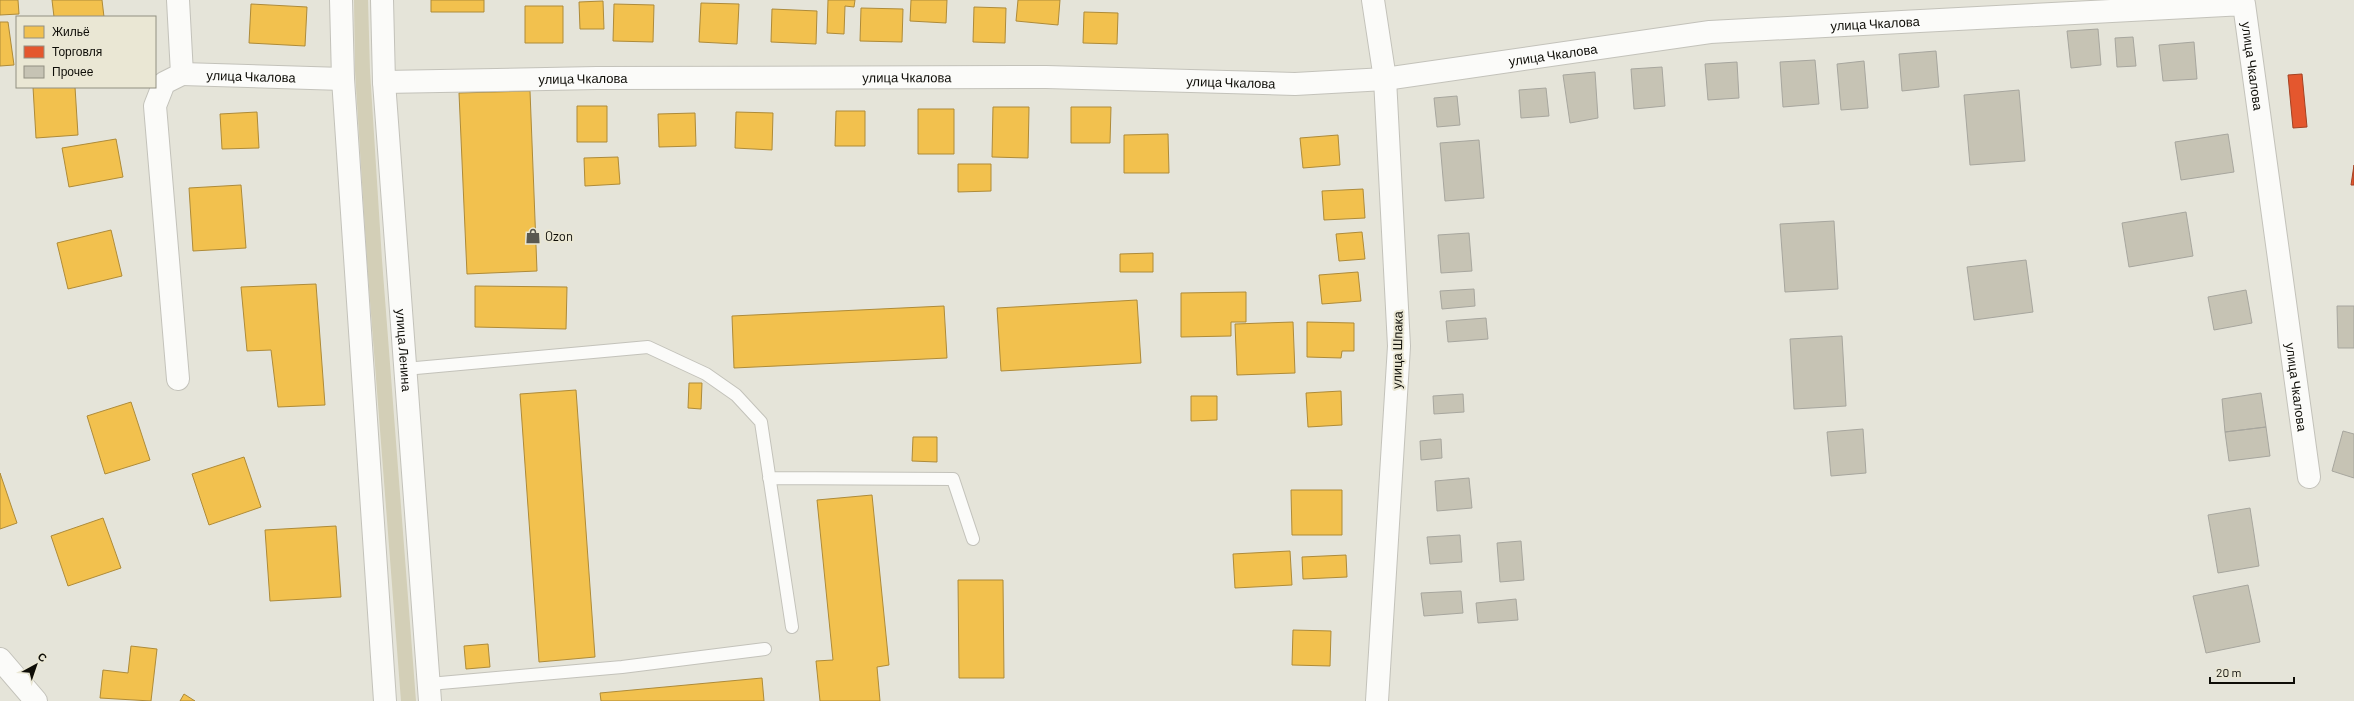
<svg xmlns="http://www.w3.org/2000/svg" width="2354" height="701" font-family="Barlow,sans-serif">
<rect width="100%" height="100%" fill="#e5e4d9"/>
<path fill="#d3cfb7" d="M 354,0 L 368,0 L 370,71 L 382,260 L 416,701 L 401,701 L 367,262 L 355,71 Z"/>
<path fill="#f2c14e" stroke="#ae8b39" d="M 0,0 L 18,0 L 19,14 L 0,15 Z
M 52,0 L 102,0 L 104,17 L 54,17 Z
M 431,0 L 484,0 L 484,12 L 431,12 Z
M 828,0 L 855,0 L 854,7 L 845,6 L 844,34 L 827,33 Z
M 911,0 L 947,0 L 946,23 L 910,21 Z
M 1018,0 L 1060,0 L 1058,25 L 1016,21 Z
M 603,1 L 604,29 L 580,29 L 579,2 Z
M 701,3 L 739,4 L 737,44 L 699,42 Z
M 251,4 L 307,7 L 305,46 L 249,43 Z
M 614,4 L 654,5 L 653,42 L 613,41 Z
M 525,6 L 563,6 L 563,43 L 525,43 Z
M 974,7 L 1006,8 L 1005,43 L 973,42 Z
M 861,8 L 903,9 L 902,42 L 860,41 Z
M 772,9 L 817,11 L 816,44 L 771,42 Z
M 1084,12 L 1118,13 L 1117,44 L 1083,43 Z
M 0,22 L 8,22 L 14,65 L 0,66 Z
M 33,87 L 75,87 L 78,135 L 36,138 Z
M 530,91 L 537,271 L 467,274 L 459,93 Z
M 577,106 L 607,106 L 607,142 L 577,142 Z
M 993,107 L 1029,107 L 1028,158 L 992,157 Z
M 1071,107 L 1111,107 L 1110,143 L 1071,143 Z
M 918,109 L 954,109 L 954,154 L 918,154 Z
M 836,111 L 865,111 L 865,146 L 835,146 Z
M 257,112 L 259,148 L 222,149 L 220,114 Z
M 736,112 L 773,113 L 772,150 L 735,148 Z
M 695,113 L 696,146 L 659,147 L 658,114 Z
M 1168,134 L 1169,173 L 1124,173 L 1124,135 Z
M 1338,135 L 1340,165 L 1303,168 L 1300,138 Z
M 116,139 L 123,177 L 69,187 L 62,148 Z
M 618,157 L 620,184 L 585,186 L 584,158 Z
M 958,164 L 991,164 L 991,191 L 958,192 Z
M 241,185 L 246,248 L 193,251 L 189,188 Z
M 1363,189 L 1365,218 L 1324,220 L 1322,191 Z
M 111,230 L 122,276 L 68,289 L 57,243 Z
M 1362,232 L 1365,259 L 1339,261 L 1336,234 Z
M 1153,253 L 1153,272 L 1120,272 L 1120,254 Z
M 1358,272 L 1361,301 L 1322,304 L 1319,275 Z
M 316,284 L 325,405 L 278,407 L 271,350 L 247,351 L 241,287 Z
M 475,286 L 567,287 L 566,329 L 475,327 Z
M 1246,292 L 1246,322 L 1231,322 L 1231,336 L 1181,337 L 1181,293 Z
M 1137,300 L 1141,363 L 1001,371 L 997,308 Z
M 944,306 L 947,358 L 734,368 L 732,316 Z
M 1293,322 L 1295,373 L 1237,375 L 1235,324 Z
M 1307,322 L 1354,323 L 1354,351 L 1342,351 L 1341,358 L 1307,357 Z
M 689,383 L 702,383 L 701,409 L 688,408 Z
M 576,390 L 595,657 L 539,662 L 520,394 Z
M 1341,391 L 1342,425 L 1308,427 L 1306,393 Z
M 1191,396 L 1217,396 L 1217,420 L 1191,421 Z
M 131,402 L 150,460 L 105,474 L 87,416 Z
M 913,437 L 937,437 L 937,462 L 912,461 Z
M 244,457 L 261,507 L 209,525 L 192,474 Z
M 0,473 L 17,523 L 0,529 Z
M 1291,490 L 1342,490 L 1342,535 L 1292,535 Z
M 872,495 L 889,665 L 877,667 L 880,701 L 820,701 L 816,661 L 833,660 L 817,500 Z
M 103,518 L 121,568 L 68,586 L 51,536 Z
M 336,526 L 341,597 L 270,601 L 265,530 Z
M 1290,551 L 1292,585 L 1235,588 L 1233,554 Z
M 1346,555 L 1347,577 L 1303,579 L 1302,557 Z
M 958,580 L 1003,580 L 1004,678 L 959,678 Z
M 1293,630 L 1331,631 L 1330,666 L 1292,665 Z
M 488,644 L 490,667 L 466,669 L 464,646 Z
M 131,646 L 157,649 L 151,701 L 100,698 L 103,670 L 128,673 Z
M 762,678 L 764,701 L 601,701 L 600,693 Z
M 184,694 L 195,701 L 180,701 Z"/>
<path fill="#e4572e" stroke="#a44122" d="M 2302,74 L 2307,127 L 2293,128 L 2288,75 Z
M 2354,165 L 2354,185 L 2351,185 Z"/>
<path fill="#c6c3b4" stroke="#a7a69e" d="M 2098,29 L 2101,65 L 2071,68 L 2067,31 Z
M 2133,37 L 2136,66 L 2117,67 L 2115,38 Z
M 2194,42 L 2197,79 L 2163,81 L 2159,45 Z
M 1936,51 L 1939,87 L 1902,91 L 1899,54 Z
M 1815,60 L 1819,104 L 1783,107 L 1780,62 Z
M 1864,61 L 1868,108 L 1841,110 L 1837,64 Z
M 1737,62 L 1739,98 L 1708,100 L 1705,64 Z
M 1662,67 L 1665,106 L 1634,109 L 1631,69 Z
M 1595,72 L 1598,118 L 1570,123 L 1563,75 Z
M 1546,88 L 1549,116 L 1521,118 L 1519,90 Z
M 2019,90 L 2025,161 L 1970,165 L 1964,95 Z
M 1457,96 L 1460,125 L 1437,127 L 1434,98 Z
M 2228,134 L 2234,172 L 2181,180 L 2175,142 Z
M 1479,140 L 1484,198 L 1445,201 L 1440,143 Z
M 2186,212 L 2193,256 L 2129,267 L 2122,223 Z
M 1834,221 L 1838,289 L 1785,292 L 1780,224 Z
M 1469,233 L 1472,271 L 1441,273 L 1438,235 Z
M 2026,260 L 2033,312 L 1974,320 L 1967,267 Z
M 1474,289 L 1475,306 L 1442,309 L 1440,291 Z
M 2246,290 L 2252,323 L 2214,330 L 2208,297 Z
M 2337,306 L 2354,306 L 2354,348 L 2338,348 Z
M 1486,318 L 1488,339 L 1448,342 L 1446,321 Z
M 1842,336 L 1846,406 L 1794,409 L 1790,339 Z
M 2261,393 L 2266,427 L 2225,432 L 2222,399 Z
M 1463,394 L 1464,412 L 1434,414 L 1433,396 Z
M 2266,427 L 2270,456 L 2229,461 L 2225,432 Z
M 1863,429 L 1866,473 L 1831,476 L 1827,432 Z
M 2343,431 L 2354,434 L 2354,478 L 2332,471 Z
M 1441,439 L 1442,458 L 1421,460 L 1420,441 Z
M 1469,478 L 1472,508 L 1437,511 L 1435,481 Z
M 2250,508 L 2259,566 L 2218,573 L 2208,515 Z
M 1460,535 L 1462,562 L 1430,564 L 1427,537 Z
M 1521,541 L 1524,580 L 1500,582 L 1497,543 Z
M 2248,585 L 2260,642 L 2206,653 L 2193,596 Z
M 1461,591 L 1463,613 L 1424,616 L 1421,593 Z
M 1516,599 L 1518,620 L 1478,623 L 1476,603 Z"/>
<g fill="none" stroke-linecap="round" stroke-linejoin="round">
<g stroke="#c3c2ba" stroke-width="14">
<path id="service" d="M 405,369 L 648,347 L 706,374 L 736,395 L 761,422 L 792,627
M 769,478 L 953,479 L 973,539
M 429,684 L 622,667 L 765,649"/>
</g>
<g stroke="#c3c2ba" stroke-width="24">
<g id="minor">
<path d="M 1373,0 L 1385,79 L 1399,346 L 1377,701"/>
<path id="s1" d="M 182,74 L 343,79"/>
<path id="s2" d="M 384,82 L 597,78 L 1046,77 L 1295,84 L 1385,79 L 1710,32 L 2244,4 L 2309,477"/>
<path d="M 178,379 L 155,106 L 164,83 L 182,74 L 178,0"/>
<path d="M 0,659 L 36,701"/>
</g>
</g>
<g stroke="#c3c2ba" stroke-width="24">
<g id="tertiary">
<path d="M 341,0 L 343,79 L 385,701"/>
<path id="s3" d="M 382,0 L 384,82 L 430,701"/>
</g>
</g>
<use href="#service" stroke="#fbfbf9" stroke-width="12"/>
<use href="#minor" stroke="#fbfbf9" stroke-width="22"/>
<use href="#tertiary" stroke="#fbfbf9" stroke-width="22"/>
</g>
<defs>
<g id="shop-bare" transform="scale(1.2)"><path d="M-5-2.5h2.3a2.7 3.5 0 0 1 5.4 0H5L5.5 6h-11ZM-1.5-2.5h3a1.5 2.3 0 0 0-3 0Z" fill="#595850" stroke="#eae7d4" stroke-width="2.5" paint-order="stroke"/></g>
</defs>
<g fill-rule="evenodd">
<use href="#shop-bare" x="533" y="236"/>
</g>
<g text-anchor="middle" stroke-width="4" stroke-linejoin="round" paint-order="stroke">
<g font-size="13" fill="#0e0d07" stroke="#eae7d4">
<text dy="5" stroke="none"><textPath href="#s2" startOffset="1495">улица Чкалова</textPath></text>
<text dy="5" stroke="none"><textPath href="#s2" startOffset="1171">улица Чкалова</textPath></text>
<text dy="5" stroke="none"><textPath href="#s2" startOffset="1927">улица Чкалова</textPath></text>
<text dy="5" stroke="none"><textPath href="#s1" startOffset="69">улица Чкалова</textPath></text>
<text dy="5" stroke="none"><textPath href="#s2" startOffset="199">улица Чкалова</textPath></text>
<text dy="5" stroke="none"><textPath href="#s2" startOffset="523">улица Чкалова</textPath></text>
<text dy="5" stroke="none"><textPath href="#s2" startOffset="847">улица Чкалова</textPath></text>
<text transform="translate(1397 350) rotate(-89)" y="5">улица Шпака</text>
<text dy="5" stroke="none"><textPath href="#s3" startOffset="351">улица Ленина</textPath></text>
<text dy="5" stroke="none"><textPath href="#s2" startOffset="2251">улица Чкалова</textPath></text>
</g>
<g font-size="13" fill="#0e0d07" stroke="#eae7d4" text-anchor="start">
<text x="545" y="241">Ozon</text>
</g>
</g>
<rect x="16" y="16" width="140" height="72" fill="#eae7d4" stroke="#929082"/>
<rect x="24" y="26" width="20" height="12" fill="#f2c14e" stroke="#929082"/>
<text x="52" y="36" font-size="12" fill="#0e0d07">Жильё</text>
<rect x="24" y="46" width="20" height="12" fill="#e4572e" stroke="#929082"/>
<text x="52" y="56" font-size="12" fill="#0e0d07">Торговля</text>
<rect x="24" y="66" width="20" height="12" fill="#c6c3b4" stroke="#929082"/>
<text x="52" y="76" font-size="12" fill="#0e0d07">Прочее</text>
<g transform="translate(36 665) rotate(40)" stroke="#eae7d4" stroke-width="3" paint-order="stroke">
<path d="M0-3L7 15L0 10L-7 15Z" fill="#0e0d07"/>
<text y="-6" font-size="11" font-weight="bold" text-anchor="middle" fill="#0e0d07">С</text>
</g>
<path d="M2210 677v6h84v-6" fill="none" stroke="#0e0d07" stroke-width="2"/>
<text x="2216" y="677" font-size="12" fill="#0e0d07" stroke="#eae7d4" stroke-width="3" paint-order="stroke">20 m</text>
</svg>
